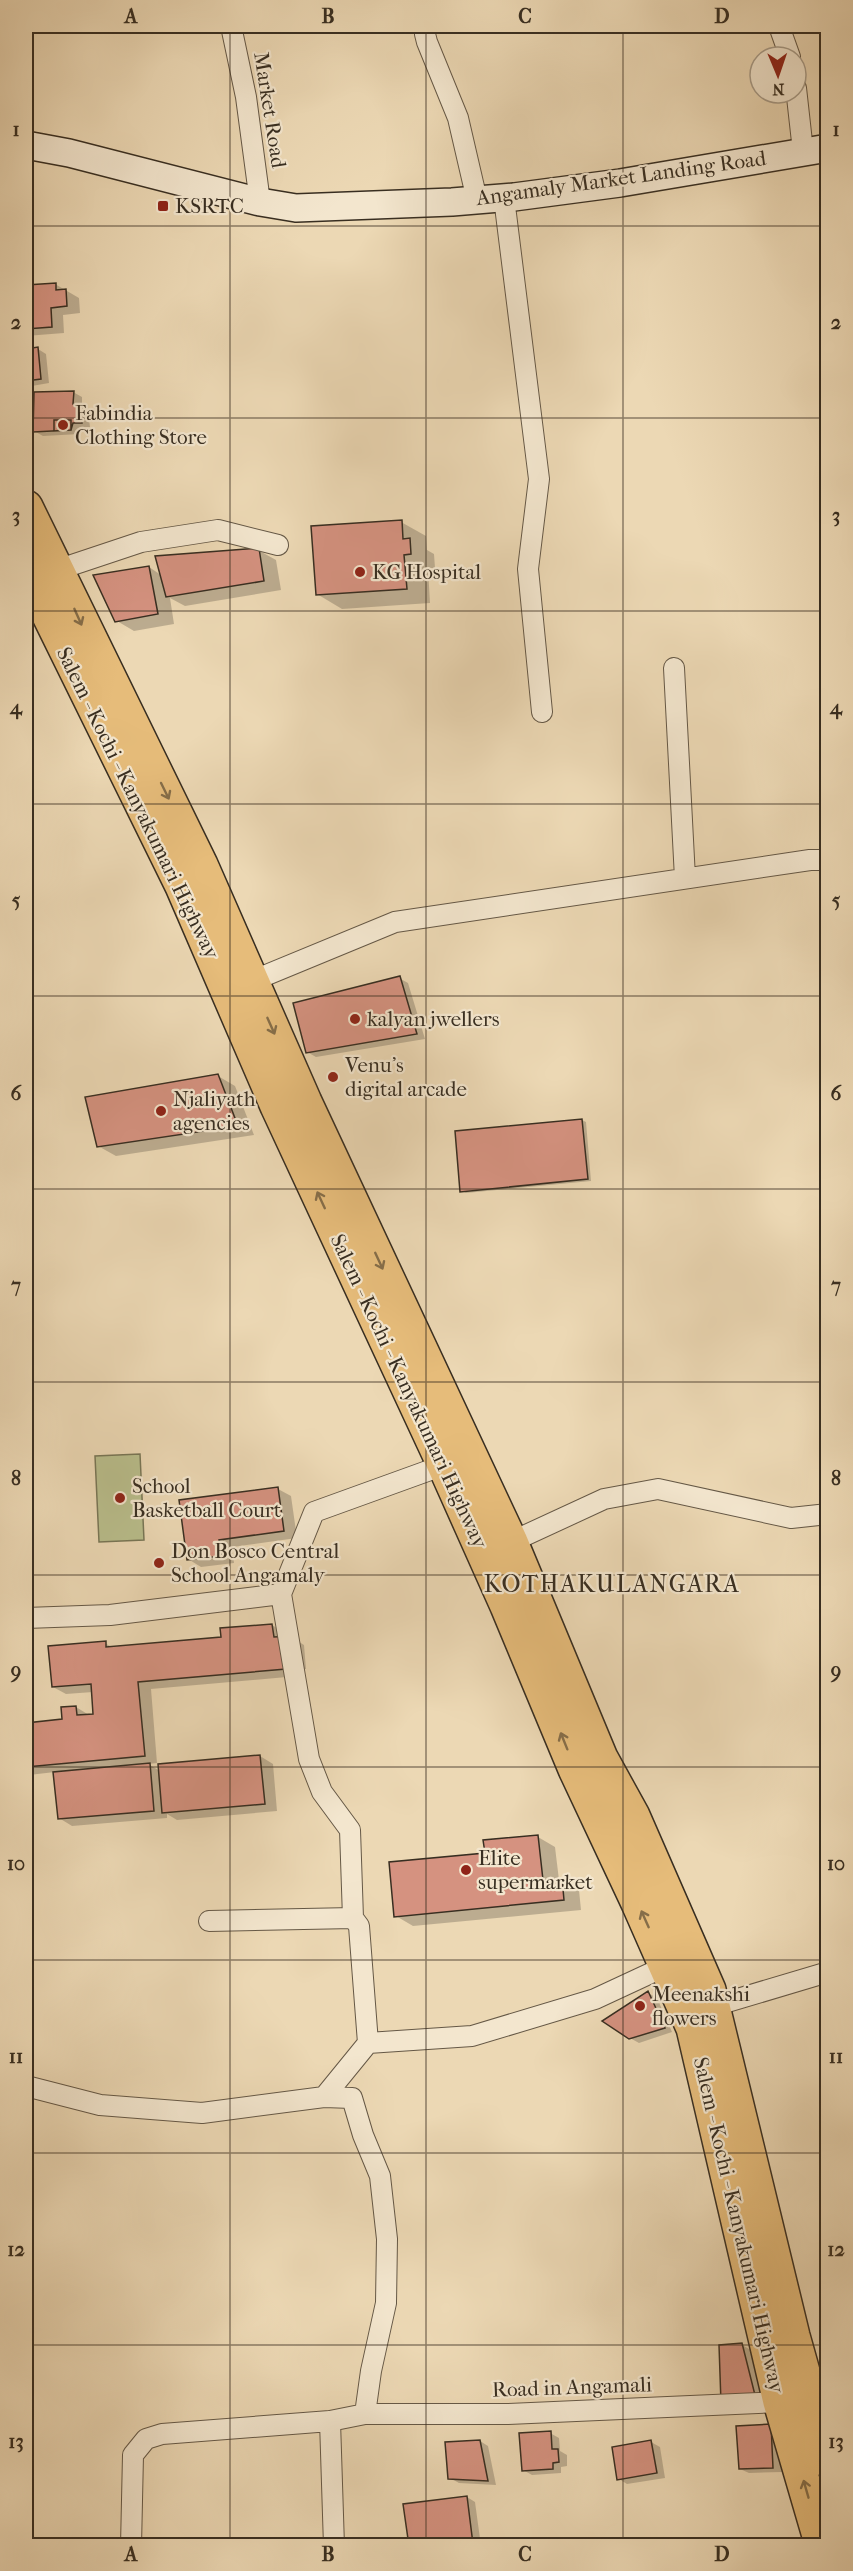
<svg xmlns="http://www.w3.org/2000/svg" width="853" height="2571" font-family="'IM FELL French Canon',serif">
<rect width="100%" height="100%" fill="#ecd8b4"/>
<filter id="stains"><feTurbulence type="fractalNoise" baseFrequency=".00333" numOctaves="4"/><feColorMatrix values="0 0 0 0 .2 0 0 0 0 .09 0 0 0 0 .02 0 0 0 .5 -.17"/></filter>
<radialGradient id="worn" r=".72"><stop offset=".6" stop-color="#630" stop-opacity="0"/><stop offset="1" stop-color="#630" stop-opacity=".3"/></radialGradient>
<path fill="#b9be8c" stroke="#787656" stroke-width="1.5" d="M 140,1454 L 144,1540 L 99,1542 L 95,1456 Z"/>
<path fill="#0003" d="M 55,284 L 79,298 L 80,313 L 63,315 L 64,333 L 26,336 L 26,286 Z
M 38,349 L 46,354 L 49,383 L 26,387 L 26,351 Z
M 73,392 L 82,397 L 82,407 L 88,411 L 90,427 L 81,427 L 80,434 L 43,436 L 34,431 Z
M 401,522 L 426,536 L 427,550 L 434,554 L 435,568 L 428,568 L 430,603 L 342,609 L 317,594 Z
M 258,550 L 276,560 L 281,590 L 185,606 L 170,598 L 174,624 L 134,631 L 117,621 L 149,567 L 161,575 Z
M 399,978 L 408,983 L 425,1039 L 316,1057 L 307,1052 Z
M 218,1076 L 235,1086 L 254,1135 L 116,1156 L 98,1146 Z
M 582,1120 L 586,1122 L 591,1181 L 466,1193 L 462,1191 Z
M 278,1489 L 291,1496 L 297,1538 L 232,1547 L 234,1563 L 201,1567 L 188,1559 Z
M 272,1625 L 304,1645 L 306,1669 L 297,1670 L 298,1676 L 151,1689 L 157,1763 L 148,1764 L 160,1771 L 260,1756 L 273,1764 L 277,1811 L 177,1820 L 167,1814 L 167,1818 L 72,1826 L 59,1818 L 55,1772 L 29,1775 L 26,1772 L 26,1724 L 64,1721 L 76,1707 L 89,1715 L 95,1715 L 93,1692 L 66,1694 L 53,1687 L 105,1643 L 113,1648 L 223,1638 Z
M 538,1837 L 555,1847 L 559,1880 L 579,1890 L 581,1910 L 413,1926 L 396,1916 L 486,1855 Z
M 648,1993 L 657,1998 L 672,2032 L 639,2043 L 630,2038 Z
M 742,2345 L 751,2350 L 764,2404 L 731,2407 Z
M 738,2427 L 779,2431 L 782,2472 L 749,2473 L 740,2469 Z
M 550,2433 L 559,2438 L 560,2451 L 567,2455 L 567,2466 L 561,2467 L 561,2473 L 532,2475 L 523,2470 Z
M 480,2441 L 488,2446 L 496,2485 L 459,2483 L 450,2478 Z
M 651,2442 L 660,2447 L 665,2478 L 627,2484 L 619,2479 Z
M 467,2497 L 475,2502 L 481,2546 L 411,2546 Z"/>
<path fill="#d59280" stroke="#382e21" stroke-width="1.5" d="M 56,283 L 56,290 L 66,289 L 67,306 L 51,308 L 52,327 L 26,329 L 26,285 Z
M 38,347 L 41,379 L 26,381 L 26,349 Z
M 74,391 L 73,404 L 80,404 L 82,423 L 73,423 L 71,430 L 33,432 L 34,392 Z
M 54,420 L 71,420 L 71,430 L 54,431 Z
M 402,520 L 403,539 L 410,538 L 411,554 L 404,555 L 407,589 L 316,595 L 311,526 Z
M 259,548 L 264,581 L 166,597 L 155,556 Z
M 149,566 L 158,614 L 115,622 L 93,575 Z
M 400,976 L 417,1034 L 306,1053 L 293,1003 Z
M 218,1074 L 238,1126 L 97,1147 L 85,1097 Z
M 582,1119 L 588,1179 L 460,1192 L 455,1131 Z
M 278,1487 L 284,1531 L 219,1540 L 222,1556 L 187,1560 L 179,1500 Z
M 272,1624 L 274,1637 L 291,1636 L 286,1669 L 138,1682 L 145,1756 L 26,1767 L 26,1723 L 62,1719 L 61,1707 L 76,1706 L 77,1715 L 93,1714 L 91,1684 L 52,1687 L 48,1646 L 106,1641 L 106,1647 L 221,1637 L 220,1628 Z
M 260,1755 L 265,1804 L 162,1813 L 158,1764 Z
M 150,1763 L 154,1811 L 58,1819 L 53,1772 Z
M 538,1835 L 543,1880 L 562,1878 L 564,1900 L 394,1917 L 389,1862 L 485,1853 L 483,1840 Z
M 648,1991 L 665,2028 L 629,2039 L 602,2021 Z
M 742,2343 L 756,2399 L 721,2403 L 719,2345 Z
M 771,2424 L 773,2468 L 739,2469 L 736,2426 Z
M 551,2431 L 552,2449 L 558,2449 L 559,2462 L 553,2463 L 553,2469 L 522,2471 L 519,2433 Z
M 480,2440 L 488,2481 L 448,2479 L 445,2442 Z
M 651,2440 L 657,2473 L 617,2480 L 612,2447 Z
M 467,2496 L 473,2544 L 409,2546 L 403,2504 Z"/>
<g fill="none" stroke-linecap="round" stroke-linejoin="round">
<g stroke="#655846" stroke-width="22">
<path id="street" d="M 231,26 L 246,97 L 260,202
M 427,26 L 425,34 L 427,42 L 458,118 L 477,200
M 779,26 L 790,57
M 796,88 L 803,151
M 504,198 L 539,479 L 528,569 L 542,712
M 57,570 L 141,542 L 218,530 L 278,545
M 674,668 L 685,878
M 252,981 L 395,922 L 810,860 L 828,860
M 511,1542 L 604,1499 L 658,1489 L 791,1518 L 828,1514
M 281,1594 L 309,1759 L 322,1792 L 350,1830 L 353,1918 L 359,1926 L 368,2043
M 26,1618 L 110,1615 L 281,1594 L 314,1512 L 444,1465
M 209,1921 L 353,1918
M 714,2006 L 828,1972
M 26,2086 L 100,2105 L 202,2113 L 324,2097 L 368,2043 L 472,2036 L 595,1999 L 666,1966
M 324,2097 L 352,2098 L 363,2135 L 380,2176 L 387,2239 L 386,2303 L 371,2371 L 365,2414
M 330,2421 L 334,2546
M 131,2546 L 133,2455 L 146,2439 L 162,2434 L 330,2421 L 365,2414 L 508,2414 L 780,2402"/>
</g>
<g stroke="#382e21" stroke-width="30">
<path id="secondary" d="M 26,145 L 69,153 L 260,202 L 296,208 L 452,202 L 514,197 L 620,183 L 828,148"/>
</g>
<g stroke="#382e21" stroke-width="36">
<path id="highway" d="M 26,507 L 201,865 L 305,1102 L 511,1542 L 601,1758 L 633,1816 L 709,1990 L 793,2336 L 828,2461
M 26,569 L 182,886 L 277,1106 L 444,1465 L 507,1606 L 575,1769 L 638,1903 L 693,2028 L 780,2402 L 822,2546"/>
</g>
<use href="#street" stroke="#f3e6ce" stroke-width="20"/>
<use href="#secondary" stroke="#f3e6ce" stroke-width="27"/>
<use href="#highway" stroke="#e6bc7a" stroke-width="33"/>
</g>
<defs><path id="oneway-shaft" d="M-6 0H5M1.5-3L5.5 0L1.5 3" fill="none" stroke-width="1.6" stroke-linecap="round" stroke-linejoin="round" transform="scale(1.5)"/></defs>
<g stroke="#866e49">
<use href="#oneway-shaft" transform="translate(78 617) rotate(66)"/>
<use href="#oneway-shaft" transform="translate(165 791) rotate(64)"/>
<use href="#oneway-shaft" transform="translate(271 1026) rotate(66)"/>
<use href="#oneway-shaft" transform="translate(321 1200) rotate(-115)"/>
<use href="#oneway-shaft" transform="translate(379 1261) rotate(65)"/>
<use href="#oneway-shaft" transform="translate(564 1741) rotate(-112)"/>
<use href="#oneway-shaft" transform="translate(645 1919) rotate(-114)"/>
<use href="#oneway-shaft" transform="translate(806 2489) rotate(-106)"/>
</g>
<path fill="none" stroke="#382e21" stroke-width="1.5" stroke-opacity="0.55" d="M 230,26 L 230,2546M 426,26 L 426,2546M 623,26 L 623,2546M 26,226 L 828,226M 26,418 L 828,418M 26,611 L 828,611M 26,804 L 828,804M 26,996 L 828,996M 26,1189 L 828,1189M 26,1382 L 828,1382M 26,1575 L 828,1575M 26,1767 L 828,1767M 26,1960 L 828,1960M 26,2153 L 828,2153M 26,2345 L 828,2345"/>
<g fill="#8f2418" stroke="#f3e6ce" stroke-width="2">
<rect x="157" y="200" width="12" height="12" rx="3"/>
<circle cx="63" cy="425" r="6"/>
<circle cx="360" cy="572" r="6"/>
<circle cx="355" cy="1019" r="6"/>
<circle cx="333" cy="1077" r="6"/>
<circle cx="161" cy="1111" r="6"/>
<circle cx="120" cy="1498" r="6"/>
<circle cx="159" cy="1563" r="6"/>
<circle cx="466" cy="1870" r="6"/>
<circle cx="640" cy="2006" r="6"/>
</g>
<g text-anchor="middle" stroke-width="4.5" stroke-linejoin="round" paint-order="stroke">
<g font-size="21" fill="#382e21" stroke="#f3e6ce">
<text transform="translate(270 110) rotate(81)" y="7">Market Road</text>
<text transform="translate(621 178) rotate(-8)" y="7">Angamaly Market Landing Road</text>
<text transform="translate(138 803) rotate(64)" y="7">Salem - Kochi - Kanyakumari Highway</text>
<text transform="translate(409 1391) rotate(65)" y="7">Salem - Kochi - Kanyakumari Highway</text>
<text transform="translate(739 2225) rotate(77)" y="7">Salem - Kochi - Kanyakumari Highway</text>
<text transform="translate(572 2387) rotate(-2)" y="7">Road in Angamali</text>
</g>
<g font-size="21" fill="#382e21" stroke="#f3e6ce" text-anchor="start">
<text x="175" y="213">KSRTC</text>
<text x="75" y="420">Fabindia<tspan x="75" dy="24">Clothing Store</tspan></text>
<text x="372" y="579">KG Hospital</text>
<text x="367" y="1026">kalyan jwellers</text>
<text x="345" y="1072">Venu's<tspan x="345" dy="24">digital arcade</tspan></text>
<text x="173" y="1106">Njaliyath<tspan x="173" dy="24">agencies</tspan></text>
<text x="132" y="1493">School<tspan x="132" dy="24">Basketball Court</tspan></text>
<text x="171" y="1558">Don Bosco Central<tspan x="171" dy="24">School Angamaly</tspan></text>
<text x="478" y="1865">Elite<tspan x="478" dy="24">supermarket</tspan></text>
<text x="652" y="2001">Meenakshi<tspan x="652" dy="24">flowers</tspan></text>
</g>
<g font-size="24" letter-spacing="1.5" fill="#382e21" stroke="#f3e6ce">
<text x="612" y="1592">KOTHAKULANGARA</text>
</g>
</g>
<rect width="853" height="2571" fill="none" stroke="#ecd8b4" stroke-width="66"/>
<g transform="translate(778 75) rotate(178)"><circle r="28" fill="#f3e6ce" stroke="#a89c89" stroke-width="1.5"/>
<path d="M0-4.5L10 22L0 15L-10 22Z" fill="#8f2418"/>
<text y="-9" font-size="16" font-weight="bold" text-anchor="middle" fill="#382e21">N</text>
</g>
<rect x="33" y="33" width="787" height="2505" fill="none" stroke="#382e21" stroke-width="2"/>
<g font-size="20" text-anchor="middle" font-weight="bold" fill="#382e21">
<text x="131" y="23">A</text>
<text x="328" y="23">B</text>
<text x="525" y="23">C</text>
<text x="722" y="23">D</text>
<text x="16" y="136">1</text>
<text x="836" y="136">1</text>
<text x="16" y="329">2</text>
<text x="836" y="329">2</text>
<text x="16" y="522">3</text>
<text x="836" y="522">3</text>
<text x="16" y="714">4</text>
<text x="836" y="714">4</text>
<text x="16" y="907">5</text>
<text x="836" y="907">5</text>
<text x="16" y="1100">6</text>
<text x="836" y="1100">6</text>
<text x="16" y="1292">7</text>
<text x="836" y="1292">7</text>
<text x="16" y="1485">8</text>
<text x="836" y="1485">8</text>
<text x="16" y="1678">9</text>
<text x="836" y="1678">9</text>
<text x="16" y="1870">10</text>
<text x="836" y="1870">10</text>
<text x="16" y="2063">11</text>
<text x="836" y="2063">11</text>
<text x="16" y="2256">12</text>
<text x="836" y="2256">12</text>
<text x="16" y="2448">13</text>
<text x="836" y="2448">13</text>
<text x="131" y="2561">A</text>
<text x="328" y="2561">B</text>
<text x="525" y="2561">C</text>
<text x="722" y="2561">D</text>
</g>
<rect width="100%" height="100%" filter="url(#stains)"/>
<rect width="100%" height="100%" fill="url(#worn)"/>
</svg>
